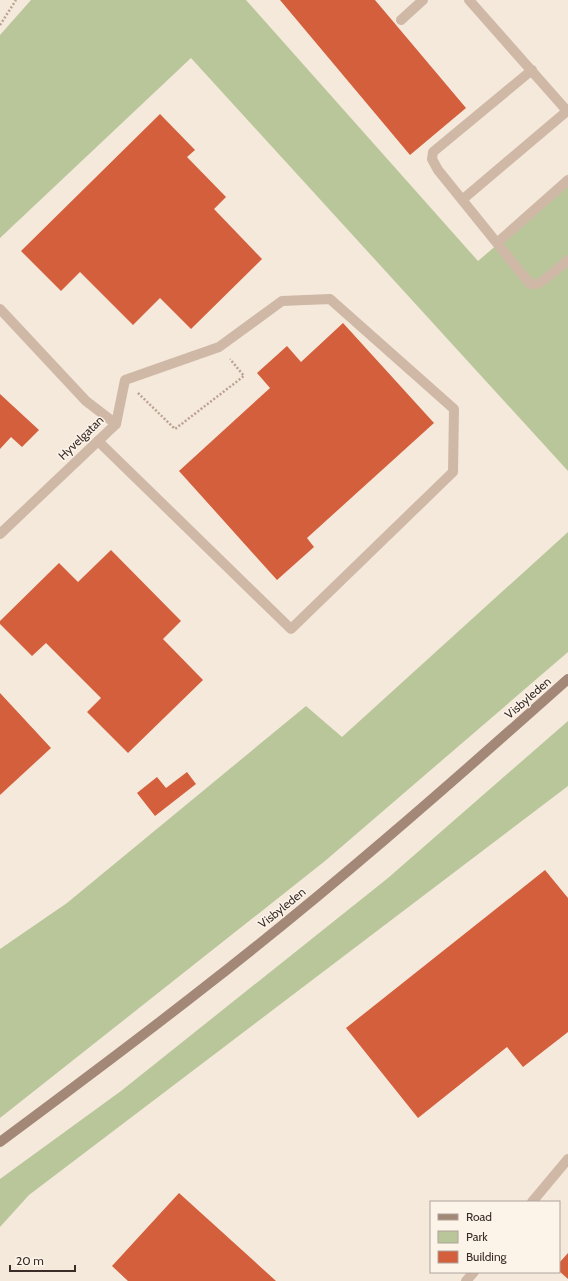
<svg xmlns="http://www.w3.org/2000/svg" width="568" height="1281" font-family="Cabin,sans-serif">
<rect width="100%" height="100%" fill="#f5e9dc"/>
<path fill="#b8c69a" d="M 31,0 L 246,0 L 478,261 L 568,184 L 568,471 L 191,58 L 0,238 L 0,35 Z
M 568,532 L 568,652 L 325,861 L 0,1118 L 0,949 L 67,903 L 306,706 L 342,737 Z
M 568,721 L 568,786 L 29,1195 L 0,1227 L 0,1179 L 121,1091 L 388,878 Z"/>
<path fill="#d35f3c" d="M 280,0 L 375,0 L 466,108 L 410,155 Z
M 160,114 L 195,150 L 187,157 L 226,197 L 214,209 L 262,259 L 191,329 L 160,298 L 133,325 L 80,272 L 61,291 L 21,251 Z
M 343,323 L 434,423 L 307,538 L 314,547 L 277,580 L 179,471 L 270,388 L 257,373 L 287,346 L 301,362 Z
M 0,394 L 39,430 L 22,447 L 11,437 L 0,449 Z
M 111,550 L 181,621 L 163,639 L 203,680 L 128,753 L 87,712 L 101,698 L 46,643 L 32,656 L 0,624 L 0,621 L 59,563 L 78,582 Z
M 0,693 L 51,748 L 0,795 Z
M 187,772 L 196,784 L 155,816 L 137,793 L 157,777 L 166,788 Z
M 545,870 L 568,898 L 568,1032 L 523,1067 L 507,1047 L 418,1118 L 346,1028 Z
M 179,1193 L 276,1281 L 128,1281 L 112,1266 Z
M 568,1253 L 568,1279 L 559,1271 L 559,1263 Z"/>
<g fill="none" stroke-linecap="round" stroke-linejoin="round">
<path stroke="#bba290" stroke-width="2.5" stroke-dasharray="2 2" stroke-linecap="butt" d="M 0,25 L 16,0
M 138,393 L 175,429 L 244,376 L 230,359"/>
<path stroke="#cfb8a6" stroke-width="10" d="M 469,0 L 568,112
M 401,20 L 423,0
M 532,70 L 433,152 L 432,159 L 438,170 L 530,284 L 537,284 L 544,280 L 568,260
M 462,200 L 567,111
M 497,243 L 568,180
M 98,441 L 291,629 L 453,472 L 454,409 L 330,299 L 282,301 L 219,347 L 125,380 L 116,424
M 532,1202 L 568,1159
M 466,1281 L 474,1272"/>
<path stroke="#cfb8a6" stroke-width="10" d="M 0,309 L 86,401 L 116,424 L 0,534"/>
<path stroke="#a38777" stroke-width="10" d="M 0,1142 C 66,1093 132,1044 197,993 C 325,894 447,787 568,679"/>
</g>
<g text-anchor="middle" stroke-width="3" stroke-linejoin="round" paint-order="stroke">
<g font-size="12" fill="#3a2d28" stroke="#fcf3e9">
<text transform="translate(81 438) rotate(-44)" y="4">Hyvelgatan</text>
<text transform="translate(528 698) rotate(-41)" y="4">Visbyleden</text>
<text transform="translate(282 908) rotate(-39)" y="4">Visbyleden</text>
</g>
</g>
<rect x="430" y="1201" width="130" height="72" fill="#fcf3e9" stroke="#aea49c"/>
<rect x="438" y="1214" width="20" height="6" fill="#a38777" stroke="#aea49c"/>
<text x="466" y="1221" font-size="12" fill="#3a2d28">Road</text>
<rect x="438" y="1231" width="20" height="12" fill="#b8c69a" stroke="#aea49c"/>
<text x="466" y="1241" font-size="12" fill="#3a2d28">Park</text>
<rect x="438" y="1251" width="20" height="12" fill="#d35f3c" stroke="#aea49c"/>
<text x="466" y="1261" font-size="12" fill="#3a2d28">Building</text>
<path d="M10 1265v6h65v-6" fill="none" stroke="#3a2d28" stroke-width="2"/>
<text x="16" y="1265" font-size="12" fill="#3a2d28" stroke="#fcf3e9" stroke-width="3" paint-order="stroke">20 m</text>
</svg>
